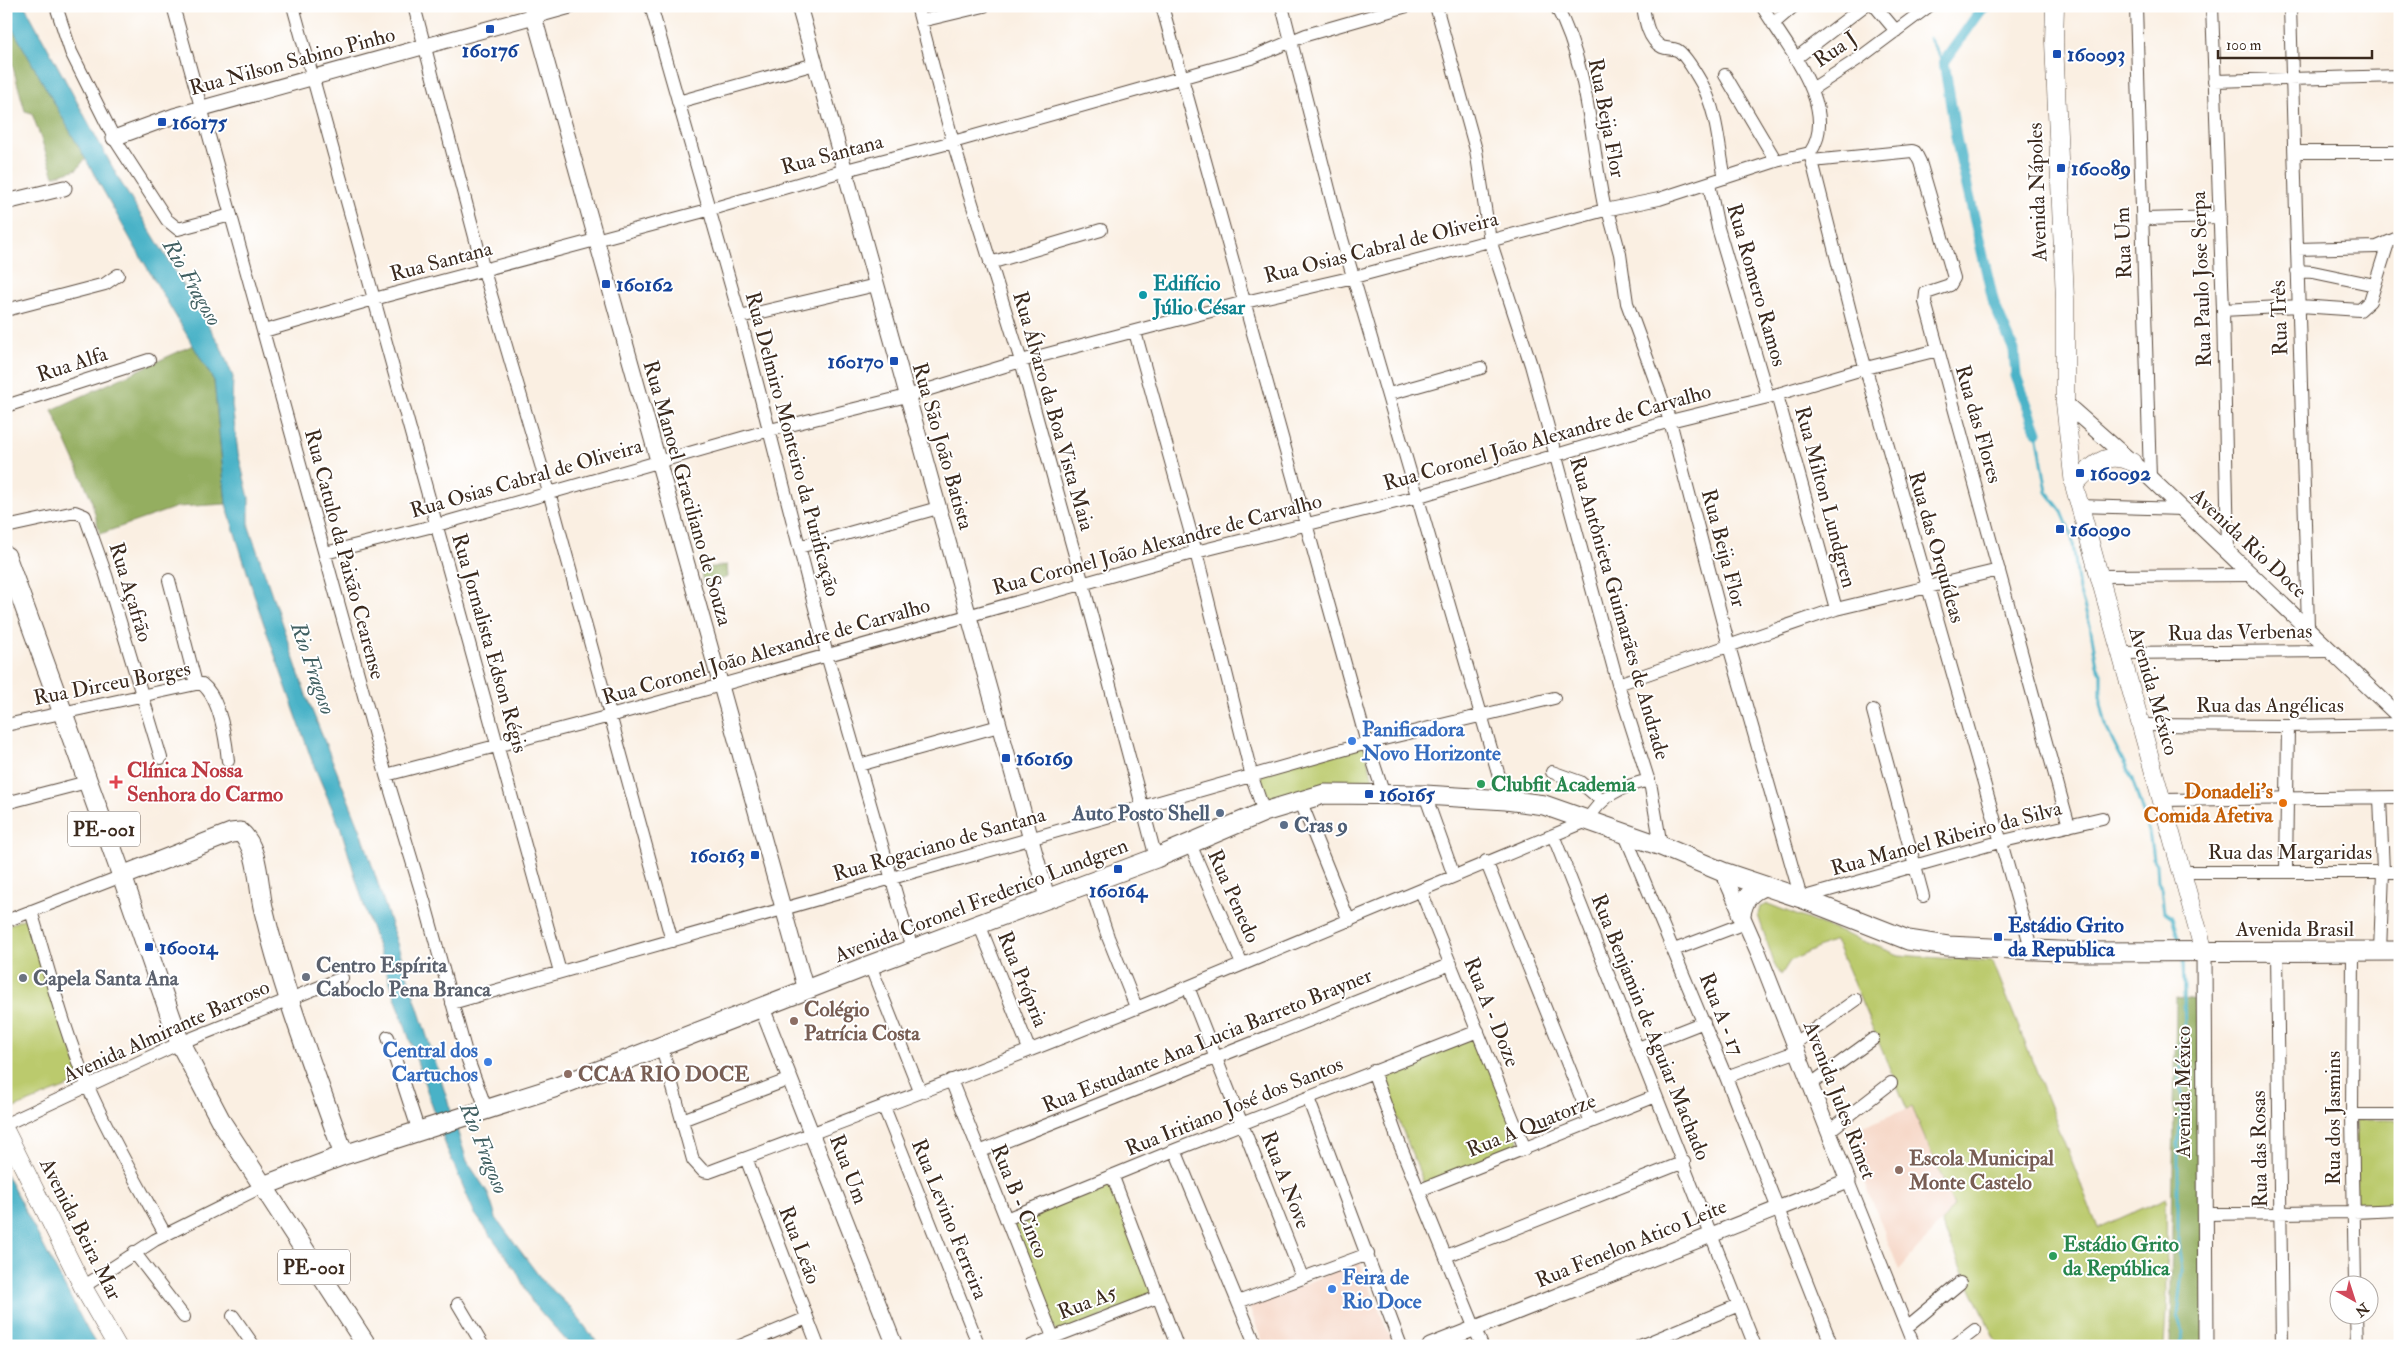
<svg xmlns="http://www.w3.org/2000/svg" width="2406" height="1352" font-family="'IM FELL Double Pica',serif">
<rect width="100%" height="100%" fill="#fff"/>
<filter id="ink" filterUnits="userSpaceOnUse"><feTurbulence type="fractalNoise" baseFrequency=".02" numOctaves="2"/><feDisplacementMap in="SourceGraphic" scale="10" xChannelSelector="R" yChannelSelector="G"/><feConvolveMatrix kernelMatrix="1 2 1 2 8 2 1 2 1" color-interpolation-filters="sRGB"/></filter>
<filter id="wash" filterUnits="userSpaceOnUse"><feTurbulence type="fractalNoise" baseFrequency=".0096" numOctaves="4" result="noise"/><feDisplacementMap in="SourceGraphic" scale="20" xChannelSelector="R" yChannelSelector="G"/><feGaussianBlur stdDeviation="1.12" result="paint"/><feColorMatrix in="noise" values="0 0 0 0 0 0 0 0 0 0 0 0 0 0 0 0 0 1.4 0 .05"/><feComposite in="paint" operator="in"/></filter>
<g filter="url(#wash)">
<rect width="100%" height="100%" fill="#faefe2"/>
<path fill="#f5d3c1" d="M 1912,1107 L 1954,1207 L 1899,1270 L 1846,1133 Z
M 1359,1261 L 1394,1346 L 1264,1346 L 1249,1307 Z"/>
<path fill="#bbca6d" stroke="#7b7a46" d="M 1363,740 L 1374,784 L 1305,790 L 1270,802 L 1258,769 Z
M 1768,904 L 1899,955 L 1993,962 L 2098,1228 L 2166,1198 L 2167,1292 L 2164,1346 L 1998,1346 L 1941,1223 L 1954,1206 L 1912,1107 L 1907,1109 L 1835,940 L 1790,961 L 1781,975 L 1774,963 L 1758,915 L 1760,907 Z
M 28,917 L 82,1081 L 9,1110 L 6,1105 L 6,926 Z
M 1477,1037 L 1522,1148 L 1425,1186 L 1380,1074 Z
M 2356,1120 L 2400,1120 L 2400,1214 L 2356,1214 Z
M 1110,1182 L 1156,1295 L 1057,1335 L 1012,1222 Z"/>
<path fill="#94ae60" stroke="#686c3f" d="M 6,17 L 86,158 L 77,169 L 54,176 L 32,113 L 25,111 L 6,42 Z
M 193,345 L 214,381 L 226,504 L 177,507 L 100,534 L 91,498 L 52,410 Z
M 727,565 L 728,577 L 704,585 L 700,569 Z
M 2176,997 L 2204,1001 L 2204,1346 L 2170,1346 Z"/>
<path fill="#49b2c7" stroke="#426e72" d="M 6,6 L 25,6 L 120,181 L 220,345 L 233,377 L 232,405 L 238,453 L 249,498 L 249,527 L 307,698 L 361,831 L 467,1161 L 488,1193 L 496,1218 L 542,1280 L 569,1306 L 600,1346 L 571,1346 L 532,1302 L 516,1270 L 475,1214 L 447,1149 L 365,909 L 341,829 L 312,761 L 258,607 L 226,504 L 214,381 L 132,242 L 6,17 Z
M 6,1174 L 89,1333 L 97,1346 L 6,1346 Z"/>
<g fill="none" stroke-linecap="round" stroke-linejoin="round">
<path stroke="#49b2c7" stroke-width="3" d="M 1929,38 L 1944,62
M 2037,432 L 2047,492 L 2062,512 L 2072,536 L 2079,590 L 2090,625 L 2097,665 L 2101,673 L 2101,704 L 2107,729 L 2132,779 L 2149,832 L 2153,858 L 2157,864 L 2158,882 L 2162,888 L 2165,912 L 2172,917 L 2180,944
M 2179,1346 L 2183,1333 L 2177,1315 L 2182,1271 L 2178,1243 L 2178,1145 L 2181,1114 L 2184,1102 L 2179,1079 L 2183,1056 L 2180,1046 L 2185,1031 L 2183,958"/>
<path stroke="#49b2c7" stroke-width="11" d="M 1986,6 L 1981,10 L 1944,62 L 1957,143 L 1994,304 L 2014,350 L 2016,376 L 2037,432"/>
</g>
</g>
<g filter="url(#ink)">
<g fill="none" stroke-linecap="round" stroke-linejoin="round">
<g stroke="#58483b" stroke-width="14">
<path id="minor" d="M 56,6 L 71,52 L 114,138 L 167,220 L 178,229 L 231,215
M 173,6 L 386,775 L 425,904 L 468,1060 L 487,1111
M 293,6 L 560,972
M 414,6 L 484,271 L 549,492 L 672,941
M 651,6 L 740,317 L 827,655 L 912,949
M 917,6 L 953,142 L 1021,361 L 1083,584 L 1156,858
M 1162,6 L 1367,743 L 1384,795
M 1282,6 L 1340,232 L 1506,800
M 1436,6 L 1476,150 L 1490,240 L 1531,365 L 1618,684 L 1651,788 L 1661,846
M 1556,6 C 1590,69 1590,142 1605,210
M 1643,6 C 1645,20 1648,40 1662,47 C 1667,49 1672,48 1677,50 C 1684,53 1698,77 1702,84 C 1718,114 1718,146 1725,178
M 1762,6 C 1785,45 1841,108 1810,153
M 1875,6 L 1896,31
M 2136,6 L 2150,478
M 2212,6 L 2223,310 L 2228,551
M 2290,6 L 2308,627
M 921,21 L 984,6
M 1773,24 L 1794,6
M 1795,59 L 1864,6
M 1725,75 L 1776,161
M 2214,81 L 2400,76
M 1812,89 L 1858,59 L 1929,6
M 678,102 L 815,64
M 2295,152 L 2400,152
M 1810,153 L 1855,331 L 2032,951
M 1812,161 L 1912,151 L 1915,152 L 1920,162 L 1954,278 L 1950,285 L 1926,293 L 1925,302 L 2069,826
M 1709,184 L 1718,228 L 1768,397
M 1608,210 L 1620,254 L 1627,303 L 1670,421 L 1729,646 L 1801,898 L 1999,842 L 2102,818
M 2144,219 L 2220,217
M 2297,249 L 2377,247 L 2400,237
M 990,263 L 1101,230
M 2297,271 L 2313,272 L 2375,285
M 6,310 L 105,284 L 118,275
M 2223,310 L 2300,306 L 2360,310 L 2370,301 L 2388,243
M 740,317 L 876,285
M 264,331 L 374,299 L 708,210 L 846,170 L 953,142 L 1251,58 L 1306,35 L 1407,6
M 1135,332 L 1196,552 L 1252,777 L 1264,812
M 1389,394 L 1481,368
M 1777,395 L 1836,609
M 6,406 L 149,360
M 2078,506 L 2183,509
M 6,527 L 75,512 L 85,516 L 106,575 L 161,758
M 799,547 L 938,508
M 325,553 L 437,525 L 770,430 L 907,396 L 1021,361 L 1245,302 L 1354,277 L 1605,210 L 1659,199 L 1776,161 L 1810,153
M 2098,576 L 2253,575
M 169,580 L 196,684
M 2120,653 L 2331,651
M 1618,684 L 1836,609 L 1999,570
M 1873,711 L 1923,896
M 6,725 L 196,684 L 202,684 C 220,698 226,740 228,761
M 2140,725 L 2288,726 L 2400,724
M 859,765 L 999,726
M 1552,772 L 1580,782 L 1602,801
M 386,775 L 610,716 L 1196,552 L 1416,497 L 1670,421 L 1768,397 L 1866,368 L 1938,350
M 1425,795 L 1454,876
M 2380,798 L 2383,872 L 2380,951
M 1300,800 L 1349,921
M 2161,800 L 2400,797
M 6,803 L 87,782
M 1553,835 L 1755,1346
M 1625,835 L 1726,1077 L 1832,1346
M 1190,844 L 1242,964
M 1486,861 L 1591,1122
M 2181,872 L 2400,872
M 2286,872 L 2288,726
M 1090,883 L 1108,937 L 1136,1007
M 1421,891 L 1525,1149
M 31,911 C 49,970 64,1032 89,1089 C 111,1139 139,1186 165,1234
M 6,921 L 122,876
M 979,924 L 1029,1049
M 1674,950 L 1745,923
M 2353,951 L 2352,1115 L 2355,1284
M 2277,952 L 2282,1346
M 870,965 L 920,1091
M 1188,987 L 1302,1277
M 452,1003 L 1367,743 L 1554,698
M 388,1037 L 419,1132
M 1795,1043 L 1856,1000
M 662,1048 L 693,1160 L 703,1171 L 709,1172 C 869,1112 1030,1052 1188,987 C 1321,932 1454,876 1587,821 C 1602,795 1620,787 1649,780
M 1638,1048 L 1704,1022
M 1373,1071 L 1398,1140 L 1482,1346
M 1726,1077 L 1798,1051
M 951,1080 L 1053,1337
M 1811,1084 L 1873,1039
M 1308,1098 L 1401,1346
M 884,1107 L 979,1346
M 2352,1115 L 2400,1115
M 682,1120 L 790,1079
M 6,1124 L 180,1043 L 342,978
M 1829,1131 L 1891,1083
M 1175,1150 L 1256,1346
M 979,1152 L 1451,964
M 746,1158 L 818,1346
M 1113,1177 L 1177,1346
M 1848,1181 L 1914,1346
M 1420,1190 L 1656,1096
M 2206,1214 L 2353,1212 L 2400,1210
M 1006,1219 L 1175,1150 L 1478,1031
M 134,1252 L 184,1317
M 1446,1256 L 1684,1162
M 83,1287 L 155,1240 L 263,1186
M 1238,1302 L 1368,1254
M 458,1304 L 483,1346
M 2356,1314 L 2357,1346
M 233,1316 L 254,1346
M 1907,1327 L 1960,1283
M 740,1346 L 807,1318
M 1031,1346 L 1158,1297
M 1640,1346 L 1739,1305
M 1954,1346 L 1975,1330"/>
</g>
<g stroke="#58483b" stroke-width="17">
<path id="tertiary" d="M 531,6 L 806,990
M 799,6 L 1047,897
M 114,138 L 174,116 L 570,6
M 6,202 L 64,188
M 2065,403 L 2150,478 L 2400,717
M 2204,952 L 2206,1346
M 762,1008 L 895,1346
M 1430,1346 L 1848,1181 L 1759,954 L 1723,872"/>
</g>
<g stroke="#58483b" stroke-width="19">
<path id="secondary" d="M 2055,6 L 2054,41 L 2065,299 L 2065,403 L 2074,485 L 2204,952
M 2074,485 C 2091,467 2106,449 2132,462
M 6,1132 L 83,1287 L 117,1346"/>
</g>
<g stroke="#58483b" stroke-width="21">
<path id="primary" d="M 6,556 L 122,876 L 180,1043 L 222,1123 L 367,1346
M 122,876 L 231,833 L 240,832 C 259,847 258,885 263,907 C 283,992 315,1073 344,1155
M 1741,914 C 1744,899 1750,891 1764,886
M 263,1186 L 344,1155 L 554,1088 L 870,965 L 1156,858 L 1264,812 L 1324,794 L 1425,795 L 1506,800 L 1544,805 L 1661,846 L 1723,872 L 1801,898 L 1908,940 L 1948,946 L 2080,952 L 2400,951"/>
</g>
<use href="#minor" stroke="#fff" stroke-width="12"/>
<use href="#tertiary" stroke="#fff" stroke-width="15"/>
<use href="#secondary" stroke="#fff" stroke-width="18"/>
<use href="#primary" stroke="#fff" stroke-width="19"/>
</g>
</g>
<g fill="#1a4fb4" stroke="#fff" stroke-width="2">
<rect x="485" y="24" width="10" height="10" rx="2.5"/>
<rect x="2052" y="49" width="10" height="10" rx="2.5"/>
<rect x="157" y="117" width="10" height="10" rx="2.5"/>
<rect x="2056" y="163" width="10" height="10" rx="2.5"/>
<rect x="601" y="279" width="10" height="10" rx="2.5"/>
<rect x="889" y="356" width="10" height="10" rx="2.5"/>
<rect x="2075" y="468" width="10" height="10" rx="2.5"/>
<rect x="2055" y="524" width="10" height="10" rx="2.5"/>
<rect x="1001" y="753" width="10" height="10" rx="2.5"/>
<rect x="1364" y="789" width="10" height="10" rx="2.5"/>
<rect x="750" y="850" width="10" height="10" rx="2.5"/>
<rect x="1113" y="864" width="10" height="10" rx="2.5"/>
<rect x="1993" y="932" width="10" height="10" rx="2.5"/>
<rect x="144" y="942" width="10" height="10" rx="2.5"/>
</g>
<circle fill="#0f9aa8" stroke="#fff" stroke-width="2" cx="1143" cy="295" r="5"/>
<g fill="#3f7fe0" stroke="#fff" stroke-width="2">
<circle cx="1352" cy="741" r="5"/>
<circle cx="488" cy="1062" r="5"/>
<circle cx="1332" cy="1289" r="5"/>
</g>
<path fill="#e0444e" stroke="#fff" stroke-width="2" d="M113.5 774.5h5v5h5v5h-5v5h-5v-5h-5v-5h5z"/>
<g fill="#2e9e5b" stroke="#fff" stroke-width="2">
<circle cx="1481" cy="784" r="5"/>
<circle cx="2053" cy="1256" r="5"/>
</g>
<circle fill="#e8710a" stroke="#fff" stroke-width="2" cx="2283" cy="803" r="5"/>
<g fill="#5c6f8a" stroke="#fff" stroke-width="2">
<circle cx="1220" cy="813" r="5"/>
<circle cx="1284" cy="825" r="5"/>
</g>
<g fill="#6b7280" stroke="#fff" stroke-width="2">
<circle cx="306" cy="977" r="5"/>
<circle cx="23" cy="978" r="5"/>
</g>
<g fill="#8d6e63" stroke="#fff" stroke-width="2">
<circle cx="794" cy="1021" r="5"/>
<circle cx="568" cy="1074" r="5"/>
<circle cx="1899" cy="1170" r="5"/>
</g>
<g text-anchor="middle" stroke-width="4" stroke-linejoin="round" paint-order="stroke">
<g fill="#fff" stroke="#766a62" stroke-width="1">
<rect x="68" y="811.5" width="72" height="35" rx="4"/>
<rect x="278" y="1249.5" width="72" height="35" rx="4"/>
</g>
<g font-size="20" font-weight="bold" fill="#3b2a1e">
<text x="104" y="836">PE-001</text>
<text x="314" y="1274">PE-001</text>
</g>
<g font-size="21" fill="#3b2a1e" stroke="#fff">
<text transform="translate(1835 49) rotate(-34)" y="7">Rua J</text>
<text transform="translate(292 61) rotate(-15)" y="7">Rua Nilson Sabino Pinho</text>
<text transform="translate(1607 118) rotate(79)" y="7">Rua Beija Flor</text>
<text transform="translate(832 154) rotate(-15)" y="7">Rua Santana</text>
<text transform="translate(2037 192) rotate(-92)" y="7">Avenida Nápoles</text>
<text transform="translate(2123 243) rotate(-92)" y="7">Rua Um</text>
<text transform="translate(1381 247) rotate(-14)" y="7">Rua Osias Cabral de Oliveira</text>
<text transform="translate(441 261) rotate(-15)" y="7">Rua Santana</text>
<text transform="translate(2201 279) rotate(-92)" y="7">Rua Paulo Jose Serpa</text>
<text transform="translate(1757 285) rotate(74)" y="7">Rua Romero Ramos</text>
<text transform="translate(2279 318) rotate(-92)" y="7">Rua Três</text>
<text transform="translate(72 364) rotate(-18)" y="7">Rua Alfa</text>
<text transform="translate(1054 411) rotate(74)" y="7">Rua Álvaro da Boa Vista Maia</text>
<text transform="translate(1979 424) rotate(74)" y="7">Rua das Flores</text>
<text transform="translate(1547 437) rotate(-16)" y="7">Rua Coronel João Alexandre de Carvalho</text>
<text transform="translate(793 444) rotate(75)" y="7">Rua Delmiro Monteiro da Purificação</text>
<text transform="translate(943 446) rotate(74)" y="7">Rua São João Batista</text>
<text transform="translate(526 478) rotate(-16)" y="7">Rua Osias Cabral de Oliveira</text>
<text transform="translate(688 493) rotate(74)" y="7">Rua Manoel Graciliano de Souza</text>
<text transform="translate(1826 497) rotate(75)" y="7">Rua Milton Lundgren</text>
<text transform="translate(2249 543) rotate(43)" y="7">Avenida Rio Doce</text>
<text transform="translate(1157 544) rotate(-15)" y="7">Rua Coronel João Alexandre de Carvalho</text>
<text transform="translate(1937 547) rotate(74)" y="7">Rua das Orquídeas</text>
<text transform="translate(1724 548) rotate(75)" y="7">Rua Beija Flor</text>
<text transform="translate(345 554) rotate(75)" y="7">Rua Catulo da Paixão Cearense</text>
<text transform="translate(131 592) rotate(73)" y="7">Rua Açafrão</text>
<text transform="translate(1620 608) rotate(74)" y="7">Rua Antônieta Guimarães de Andrade</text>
<text transform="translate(2240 632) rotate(-1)" y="7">Rua das Verbenas</text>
<text transform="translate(490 643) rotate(74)" y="7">Rua Jornalista Edson Régis</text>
<text transform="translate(766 651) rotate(-16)" y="7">Rua Coronel João Alexandre de Carvalho</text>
<text transform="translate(112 683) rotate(-11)" y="7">Rua Dirceu Borges</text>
<text transform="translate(2154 691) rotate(74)" y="7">Avenida México</text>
<text x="2270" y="712">Rua das Angélicas</text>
<text transform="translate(1946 838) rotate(-15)" y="7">Rua Manoel Ribeiro da Silva</text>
<text transform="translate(939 844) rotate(-16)" y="7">Rua Rogaciano de Santana</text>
<text x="2290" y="859">Rua das Margaridas</text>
<text transform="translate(1234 896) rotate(66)" y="7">Rua Penedo</text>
<text transform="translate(981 900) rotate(-21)" y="7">Avenida Coronel Frederico Lundgren</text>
<text x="2295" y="936">Avenida Brasil</text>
<text transform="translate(1023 979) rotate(68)" y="7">Rua Própria</text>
<text transform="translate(1492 1012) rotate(68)" y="7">Rua A - Doze</text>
<text transform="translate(1722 1014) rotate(68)" y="7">Rua A - 17</text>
<text transform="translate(1651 1027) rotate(68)" y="7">Rua Benjamin de Aguiar Machado</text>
<text transform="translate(166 1031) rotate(-24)" y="7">Avenida Almirante Barroso</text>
<text transform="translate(1207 1040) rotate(-22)" y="7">Rua Estudante Ana Lucia Barreto Brayner</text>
<text transform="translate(2183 1092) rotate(-90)" y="7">Avenida México</text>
<text transform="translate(1840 1100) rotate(69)" y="7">Avenida Jules Rimet</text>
<text transform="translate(1234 1106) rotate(-22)" y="7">Rua Iritiano José dos Santos</text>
<text transform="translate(2333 1118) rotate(-90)" y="7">Rua dos Jasmins</text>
<text transform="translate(1531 1125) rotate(-22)" y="7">Rua A Quatorze</text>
<text transform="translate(2259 1149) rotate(-91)" y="7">Rua das Rosas</text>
<text transform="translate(849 1169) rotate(69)" y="7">Rua Um</text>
<text transform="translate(1286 1180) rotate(69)" y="7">Rua A Nove</text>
<text transform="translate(1020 1201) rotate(68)" y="7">Rua B - Cinco</text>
<text transform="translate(950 1219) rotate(68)" y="7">Rua Levino Ferreira</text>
<text transform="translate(81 1229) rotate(63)" y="7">Avenida Beira Mar</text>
<text transform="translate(1631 1243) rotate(-22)" y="7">Rua Fenelon Atico Leite</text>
<text transform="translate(800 1245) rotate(69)" y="7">Rua Leão</text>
<text transform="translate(1087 1302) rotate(-21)" y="7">Rua A5</text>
</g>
<g font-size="21" font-weight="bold" fill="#164399" stroke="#fff" text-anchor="start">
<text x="490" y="57" text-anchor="middle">160176</text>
<text x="2067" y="61">160093</text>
<text x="172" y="129">160175</text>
<text x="2071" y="175">160089</text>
<text x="616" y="291">160162</text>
<text x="884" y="368" text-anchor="end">160170</text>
<text x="2090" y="480">160092</text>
<text x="2070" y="536">160090</text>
<text x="1016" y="765">160169</text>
<text x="1379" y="801">160165</text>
<text x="745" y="862" text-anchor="end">160163</text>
<text x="1118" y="897" text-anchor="middle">160164</text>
<text x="2008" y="932">Estádio Grito<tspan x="2008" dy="24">da Republica</tspan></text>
<text x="159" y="954">160014</text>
</g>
<g font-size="21" font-weight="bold" fill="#0d838f" stroke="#fff" text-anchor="start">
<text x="1153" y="290">Edifício<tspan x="1153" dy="24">Júlio César</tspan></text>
</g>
<g font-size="21" font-weight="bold" fill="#366cbe" stroke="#fff" text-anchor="start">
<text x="1362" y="736">Panificadora<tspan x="1362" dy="24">Novo Horizonte</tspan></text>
<text x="478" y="1057" text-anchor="end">Central dos<tspan x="478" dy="24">Cartuchos</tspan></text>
<text x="1342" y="1284">Feira de<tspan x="1342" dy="24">Rio Doce</tspan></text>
</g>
<g font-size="21" font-weight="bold" fill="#be3a42" stroke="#fff" text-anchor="start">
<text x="127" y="777">Clínica Nossa<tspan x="127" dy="24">Senhora do Carmo</tspan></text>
</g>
<g font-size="21" font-weight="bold" fill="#27864d" stroke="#fff" text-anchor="start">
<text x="1491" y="791">Clubfit Academia</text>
<text x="2063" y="1251">Estádio Grito<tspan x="2063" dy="24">da República</tspan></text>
</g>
<g font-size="21" font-weight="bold" fill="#c56008" stroke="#fff" text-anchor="end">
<text x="2273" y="798">Donadeli's<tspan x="2273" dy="24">Comida Afetiva</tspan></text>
</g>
<g font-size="21" font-weight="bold" fill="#4e5e75" stroke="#fff" text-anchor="end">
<text x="1210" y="820">Auto Posto Shell</text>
<text x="1294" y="832" text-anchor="start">Cras 9</text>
</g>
<g font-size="21" font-weight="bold" fill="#5b616d" stroke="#fff" text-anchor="start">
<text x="316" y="972">Centro Espírita<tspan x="316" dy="24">Caboclo Pena Branca</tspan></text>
<text x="33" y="985">Capela Santa Ana</text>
</g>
<g font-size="21" font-weight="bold" fill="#785e54" stroke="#fff" text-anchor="start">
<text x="804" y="1016">Colégio<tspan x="804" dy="24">Patrícia Costa</tspan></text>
<text x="578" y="1081">CCAA RIO DOCE</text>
<text x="1909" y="1165">Escola Municipal<tspan x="1909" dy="24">Monte Castelo</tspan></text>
</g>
<g font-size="22" font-style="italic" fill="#416062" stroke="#fff">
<text transform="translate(193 282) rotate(60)" y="8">Rio Fragoso</text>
<text transform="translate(314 668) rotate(71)" y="8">Rio Fragoso</text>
<text transform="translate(485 1148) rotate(68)" y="8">Rio Fragoso</text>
</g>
</g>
<rect width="2406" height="1352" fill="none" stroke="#fff" stroke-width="25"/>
<g transform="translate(2354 1300) rotate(141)"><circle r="24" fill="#ffffff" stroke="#b1aaa5"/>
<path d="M0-4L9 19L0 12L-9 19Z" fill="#d1495b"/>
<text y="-8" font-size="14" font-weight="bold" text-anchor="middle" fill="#3b2a1e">N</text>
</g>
<path d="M2218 50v8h154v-8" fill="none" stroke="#3b2a1e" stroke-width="2.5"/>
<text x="2226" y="50" font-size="15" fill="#3b2a1e" stroke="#ffffff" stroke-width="4" paint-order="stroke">100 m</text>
</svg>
